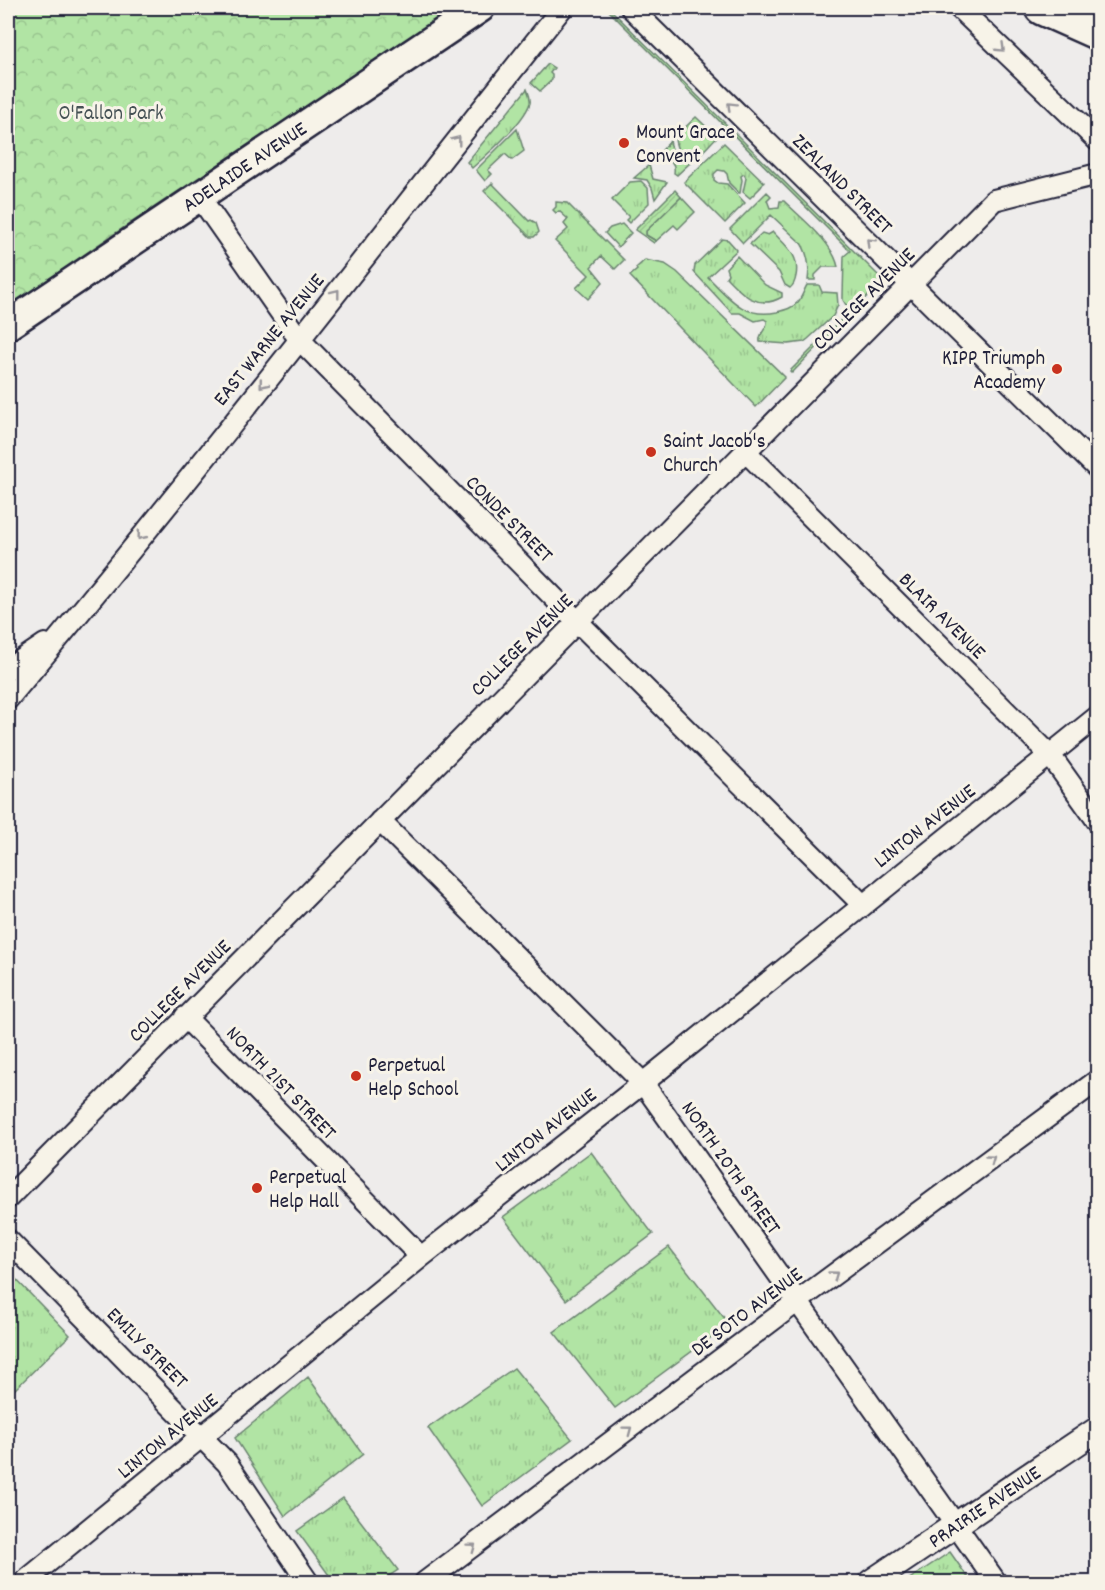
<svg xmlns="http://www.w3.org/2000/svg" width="1105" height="1590" font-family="Dekko,sans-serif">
<defs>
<pattern id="grass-tufts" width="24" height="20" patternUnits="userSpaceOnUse" patternTransform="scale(1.5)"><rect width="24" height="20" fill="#b1e4a4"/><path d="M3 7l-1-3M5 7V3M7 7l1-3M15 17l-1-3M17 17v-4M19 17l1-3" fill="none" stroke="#98c38e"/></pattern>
<pattern id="forest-crowns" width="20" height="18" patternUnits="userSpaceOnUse" patternTransform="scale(1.5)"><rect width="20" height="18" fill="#b1e4a4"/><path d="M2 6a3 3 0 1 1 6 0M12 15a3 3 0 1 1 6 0" fill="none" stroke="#98c38e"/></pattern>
<pattern id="garden-furrows" width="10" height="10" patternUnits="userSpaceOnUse" patternTransform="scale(1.5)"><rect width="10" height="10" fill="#b1e4a4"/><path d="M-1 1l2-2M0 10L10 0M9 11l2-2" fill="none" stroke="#98c38e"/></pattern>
</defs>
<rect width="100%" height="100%" fill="#eeeceb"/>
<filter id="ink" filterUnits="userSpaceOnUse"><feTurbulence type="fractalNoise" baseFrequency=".0167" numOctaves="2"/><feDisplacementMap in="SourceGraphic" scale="12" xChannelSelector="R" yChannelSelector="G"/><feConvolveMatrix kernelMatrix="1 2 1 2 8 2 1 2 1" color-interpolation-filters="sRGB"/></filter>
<g filter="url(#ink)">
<path fill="url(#grass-tufts)" stroke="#6a8370" stroke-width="1.5" d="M 606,8 L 609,8 L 882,279 L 882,281 L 792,373 L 790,371 L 850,311 L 843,300 L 843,296 L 844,256 L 850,251 Z
M 548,64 L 554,68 L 550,73 L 552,75 L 552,80 L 540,91 L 531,83 Z
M 527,89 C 529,94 531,98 530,103 C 524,122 487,155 472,168 L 467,162 Z
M 696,117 L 717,137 C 711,142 705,151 698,155 C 685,164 675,149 675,137 Z
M 517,129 L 524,151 L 512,160 L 505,154 L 488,170 L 492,174 L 485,181 L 476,170 Z
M 670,141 L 673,154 L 681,159 L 691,162 L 677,175 L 674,173 C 676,159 667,160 657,156 Z
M 724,143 L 764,182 L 761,187 L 750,198 L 743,192 L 746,178 L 744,174 L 741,176 L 742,180 L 740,193 L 739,193 L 729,183 L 727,174 L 724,171 L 718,170 L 714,174 L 714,180 L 718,183 L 727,184 L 745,203 L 725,223 L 684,182 Z
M 649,165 L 653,179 L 667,182 L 655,199 L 652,188 L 647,180 L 634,178 Z
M 641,181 L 648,188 L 649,203 L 629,223 L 626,220 L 629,217 L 612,200 L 630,182 Z
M 492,183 L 529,221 L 531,220 L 536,223 L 539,232 L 534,237 L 530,237 L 484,191 Z
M 767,192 L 771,196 L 767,200 L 770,208 L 779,207 L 780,201 L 784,201 C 801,218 833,242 838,267 L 823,267 L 815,275 L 815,280 L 808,280 C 810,267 808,254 801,243 L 771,215 L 743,243 L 730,229 Z
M 681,197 L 695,212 L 678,229 L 674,225 L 656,241 L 646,235 L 646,231 Z
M 556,202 L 567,203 L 624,260 L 615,269 L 601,256 L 591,267 L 603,282 L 588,299 L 576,288 L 589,275 L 555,241 L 568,229 L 564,224 L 568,219 L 559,211 L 556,213 L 553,210 L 556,207 Z
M 622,224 L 631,233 L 618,247 L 605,233 L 610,228 Z
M 773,232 C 786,246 800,255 796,276 C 795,282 794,285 790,288 L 785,285 L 779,272 L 750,244 L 762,233 L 768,235 Z
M 722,239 L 728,240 L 737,250 L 708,277 C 729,298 744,319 777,312 C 785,310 793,308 798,302 C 802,297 804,290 807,285 L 819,285 L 822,292 L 837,293 L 838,305 L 833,316 L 808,339 L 804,342 L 788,344 L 760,342 C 758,333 768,329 767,321 L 764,319 L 755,321 L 740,313 L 732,313 L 694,272 L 695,265 Z
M 737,256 L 765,285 L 782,293 L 782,297 C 758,311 742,294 726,277 L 728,274 L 726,268 Z
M 645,260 L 665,264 L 677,272 L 785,377 L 756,407 L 630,276 L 637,270 L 636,268 Z
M 591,1152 L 653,1234 L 566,1300 L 503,1217 Z
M 669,1247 L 729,1324 L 615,1408 L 554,1332 Z
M 8,1271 L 70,1335 L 8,1396 Z
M 514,1368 L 572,1439 L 482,1506 L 428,1428 Z
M 308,1377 L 363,1454 L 285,1516 L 235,1438 Z
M 343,1498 L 398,1570 L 380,1582 L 334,1582 L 297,1531 Z
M 950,1552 L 971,1582 L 905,1582 Z"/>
<path fill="url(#forest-crowns)" stroke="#6a8370" stroke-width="1.5" d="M 8,8 L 453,8 L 102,242 L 8,308 Z"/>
<path fill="url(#garden-furrows)" stroke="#6a8370" stroke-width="1.5" d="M 675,190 L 681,197 L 646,231 L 646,235 L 656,241 L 654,243 L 635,230 Z"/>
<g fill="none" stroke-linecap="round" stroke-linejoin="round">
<g stroke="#22223b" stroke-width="24">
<path id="minor" d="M 631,8 L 1098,469
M 959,8 L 1098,141
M 199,196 L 299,339 L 577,621 L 862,904
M 745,451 L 1050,755 L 1098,822
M 8,669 L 45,644
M 8,699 C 198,473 378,239 562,8
M 380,821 L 643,1083 L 996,1582
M 185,1017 L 421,1257
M 8,1198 L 994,200 L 1098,174
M 8,1240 L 227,1463 L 308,1582
M 24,1582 L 421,1257 L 643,1083 L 1098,716
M 425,1582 L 798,1301 L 1098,1080"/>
</g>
<g stroke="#22223b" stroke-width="28">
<path id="tertiary" d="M 871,1582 L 1098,1429"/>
</g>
<g stroke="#22223b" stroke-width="33">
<path id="secondary" d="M 8,325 L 480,8"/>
</g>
<g stroke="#22223b" stroke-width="38">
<path id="motorway" d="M 1042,8 L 1098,33"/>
</g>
<use href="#minor" stroke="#f7f3e8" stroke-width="20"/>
<use href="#tertiary" stroke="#f7f3e8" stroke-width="24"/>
<use href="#secondary" stroke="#f7f3e8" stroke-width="28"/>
<use href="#motorway" stroke="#f7f3e8" stroke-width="33"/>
</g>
<defs><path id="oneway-chevron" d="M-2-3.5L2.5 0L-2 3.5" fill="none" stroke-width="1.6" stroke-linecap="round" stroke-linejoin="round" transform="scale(1.5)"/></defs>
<g stroke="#97959a">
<use href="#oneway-chevron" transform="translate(1001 48) rotate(44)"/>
<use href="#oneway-chevron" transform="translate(731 106) rotate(-135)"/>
<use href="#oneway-chevron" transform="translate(457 140) rotate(-52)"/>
<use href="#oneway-chevron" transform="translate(870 242) rotate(-135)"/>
<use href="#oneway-chevron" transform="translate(336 293) rotate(-52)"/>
<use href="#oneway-chevron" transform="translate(263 384) rotate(129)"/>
<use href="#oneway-chevron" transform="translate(141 536) rotate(129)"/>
<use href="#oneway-chevron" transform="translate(991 1159) rotate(-36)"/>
<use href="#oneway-chevron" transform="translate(834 1275) rotate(-36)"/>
<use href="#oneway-chevron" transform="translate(628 1430) rotate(-37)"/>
<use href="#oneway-chevron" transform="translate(472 1547) rotate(-37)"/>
</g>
</g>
<g fill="#c8321e" stroke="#f7f3e8" stroke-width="2">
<circle cx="624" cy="143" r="6"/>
<circle cx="1057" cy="369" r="6"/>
<circle cx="651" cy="452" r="6"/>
<circle cx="356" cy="1076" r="6"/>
<circle cx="257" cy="1188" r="6"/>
</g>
<g text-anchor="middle" stroke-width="6" stroke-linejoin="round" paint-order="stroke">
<g font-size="21" fill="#465255" stroke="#f7f3e8">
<text x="111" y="119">O'Fallon Park</text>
</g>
<g font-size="21" fill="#22223b" stroke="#f7f3e8" text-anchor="start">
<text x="636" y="138">Mount Grace<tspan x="636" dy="24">Convent</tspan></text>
<text x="1045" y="364" text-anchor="end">KIPP Triumph<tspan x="1045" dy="24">Academy</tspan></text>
<text x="663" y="447">Saint Jacob's<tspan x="663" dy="24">Church</tspan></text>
<text x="368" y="1071">Perpetual<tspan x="368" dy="24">Help School</tspan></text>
<text x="269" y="1183">Perpetual<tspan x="269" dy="24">Help Hall</tspan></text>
</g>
<g font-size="21" fill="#22223b" stroke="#f7f3e8">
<text transform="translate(244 166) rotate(-34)" y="7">ADELAIDE AVENUE</text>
<text transform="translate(843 183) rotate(45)" y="7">ZEALAND STREET</text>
<text transform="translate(863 298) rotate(-45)" y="7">COLLEGE AVENUE</text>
<text transform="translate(268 339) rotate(-51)" y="7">EAST WARNE AVENUE</text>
<text transform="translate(510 518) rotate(45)" y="7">CONDE STREET</text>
<text transform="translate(943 615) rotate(45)" y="7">BLAIR AVENUE</text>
<text transform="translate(521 644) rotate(-45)" y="7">COLLEGE AVENUE</text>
<text transform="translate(924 825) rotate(-38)" y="7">LINTON AVENUE</text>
<text transform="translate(179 990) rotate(-45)" y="7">COLLEGE AVENUE</text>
<text transform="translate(282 1082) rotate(46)" y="7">NORTH 21ST STREET</text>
<text transform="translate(545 1129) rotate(-38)" y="7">LINTON AVENUE</text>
<text transform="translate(732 1167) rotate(55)" y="7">NORTH 20TH STREET</text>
<text transform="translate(746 1311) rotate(-37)" y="7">DE SOTO AVENUE</text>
<text transform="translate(148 1347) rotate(45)" y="7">EMILY STREET</text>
<text transform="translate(167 1435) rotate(-39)" y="7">LINTON AVENUE</text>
<text transform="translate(984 1506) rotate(-34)" y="7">PRAIRIE AVENUE</text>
</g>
</g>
<rect width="1105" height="1590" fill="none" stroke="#f7f3e8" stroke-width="30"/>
<rect x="15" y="15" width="1075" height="1560" fill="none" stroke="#22223b" stroke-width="2" filter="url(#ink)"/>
</svg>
